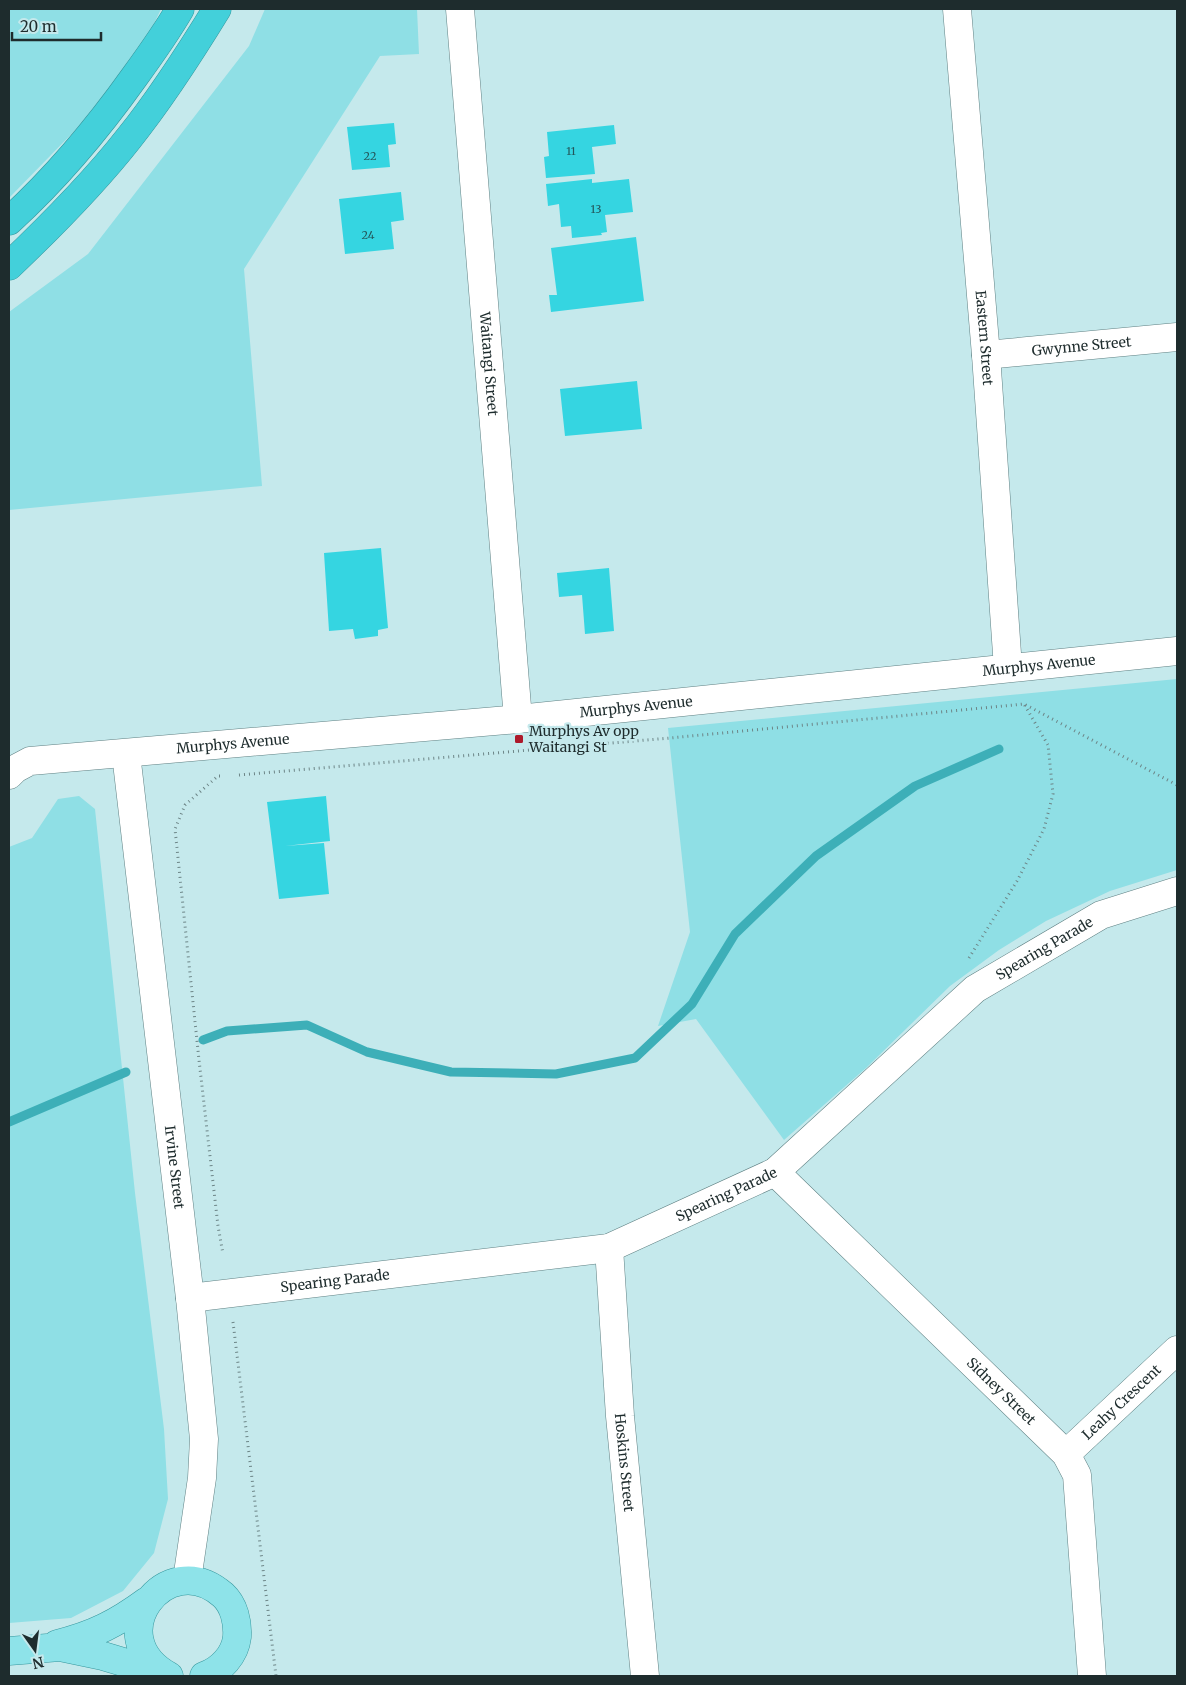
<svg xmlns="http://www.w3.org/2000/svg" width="1186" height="1685" font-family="Merriweather,serif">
<rect width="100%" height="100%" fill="#c5e9ec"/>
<path fill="#8fdfe5" d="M 9,9 L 161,9 L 151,30 L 92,113 L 9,198 Z
M 265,9 L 417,9 L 419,54 L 380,56 L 244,269 L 262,486 L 9,510 L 9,312 L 88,254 L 249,46 Z
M 1177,679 L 1177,870 L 1110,891 L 1046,921 L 999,950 L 950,986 L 866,1068 L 784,1140 L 696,1019 L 658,1026 L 690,932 L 668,728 Z
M 79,796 L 95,809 L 135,1193 L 164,1429 L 168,1499 L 154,1553 L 123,1591 L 71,1618 L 9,1623 L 9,847 L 32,838 L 58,799 Z"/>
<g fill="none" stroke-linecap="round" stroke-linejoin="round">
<path stroke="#3dafb8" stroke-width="9" d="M 203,1040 L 227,1031 L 307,1025 L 367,1052 L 451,1072 L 556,1074 L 635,1058 L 692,1004 L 735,934 L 816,856 L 915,786 L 999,749
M 9,1122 L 126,1072"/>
</g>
<path fill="#35d5e1" d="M 394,123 L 396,144 L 388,145 L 390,167 L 352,170 L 347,127 Z
M 614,125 L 616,144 L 592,147 L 595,174 L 546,178 L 544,157 L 549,156 L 547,132 Z
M 592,179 L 592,183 L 629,179 L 633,212 L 605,215 L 607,232 L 601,233 L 602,235 L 572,238 L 571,226 L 561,227 L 559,204 L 548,206 L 546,184 Z
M 401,192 L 404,220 L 391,222 L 394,249 L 345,254 L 339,199 Z
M 636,237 L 644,301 L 551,312 L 549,295 L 557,295 L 551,248 Z
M 637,381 L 642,429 L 565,436 L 560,389 Z
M 381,548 L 388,628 L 378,630 L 378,636 L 355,639 L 353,629 L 329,631 L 324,553 Z
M 609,568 L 614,631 L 585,634 L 582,595 L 559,597 L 557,573 Z
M 326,796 L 330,841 L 285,846 L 324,843 L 329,894 L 279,899 L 267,802 Z"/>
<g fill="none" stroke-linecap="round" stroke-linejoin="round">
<g stroke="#5f8083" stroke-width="29">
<g id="minor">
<path id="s1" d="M 460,9 L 518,719"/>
<path id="s2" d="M 957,9 L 986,355 L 1008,668"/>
<path id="s3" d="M 986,355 L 1177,337"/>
<path id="s4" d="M 126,754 L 190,1298 L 204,1439 L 202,1478 L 187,1580"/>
<path id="s5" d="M 9,775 L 15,769 L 30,761 L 518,719 L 1177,651"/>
<path id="s6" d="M 775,1172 L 1066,1454 L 1077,1475 L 1092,1676"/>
<path id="s7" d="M 609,1248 L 620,1416 L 645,1676"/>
<path id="s8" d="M 190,1298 L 609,1248 L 775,1172 L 975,989 L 1101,915 L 1177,891"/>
<path id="s9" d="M 1066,1454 L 1177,1350"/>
</g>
</g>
<g stroke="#36979d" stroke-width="29">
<path id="major" d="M 57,1644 C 94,1635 117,1623 147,1601
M 9,1651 L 60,1647 L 103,1656 L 163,1674
M 169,1676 C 98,1637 166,1545 223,1595 C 234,1605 238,1622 237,1637 C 235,1655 221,1670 204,1676"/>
</g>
<g stroke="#36979d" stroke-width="29">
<path id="highway" d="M 9,221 C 56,178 98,128 135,76 C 151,54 166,33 180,9
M 9,266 C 51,226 93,184 129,138 C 162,97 190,53 217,9"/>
</g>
<path stroke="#6d8587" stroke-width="3" stroke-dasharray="1 4" stroke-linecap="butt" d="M 239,775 L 670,738 L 1024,704 L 1177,785
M 220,776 L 218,776 L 185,805 L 175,829 L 199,1060 L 218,1226 L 223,1254
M 969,958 L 1017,881 L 1044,829 L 1053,794 L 1048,745 L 1024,704
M 233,1322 L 276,1676"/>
<use href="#minor" stroke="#fff" stroke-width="28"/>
<use href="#major" stroke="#8ee3e9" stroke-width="28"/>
<use href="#highway" stroke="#43d0da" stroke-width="28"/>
</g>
<rect fill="#ad192a" stroke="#c5e9ec" stroke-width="2" x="514" y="734" width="10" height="10" rx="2.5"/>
<g text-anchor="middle" stroke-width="4.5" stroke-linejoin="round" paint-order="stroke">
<g font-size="11" fill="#24565a">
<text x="571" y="155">11</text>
<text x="370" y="160">22</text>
<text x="596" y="213">13</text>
<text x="368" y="239">24</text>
</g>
<g font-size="14" fill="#1e2c2d" stroke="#c5e9ec">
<text dy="5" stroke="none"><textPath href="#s2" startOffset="330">Eastern Street</textPath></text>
<text dy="5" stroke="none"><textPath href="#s3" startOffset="96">Gwynne Street</textPath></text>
<text dy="5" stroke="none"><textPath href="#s1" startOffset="356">Waitangi Street</textPath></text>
<text dy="5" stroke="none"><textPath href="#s5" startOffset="1039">Murphys Avenue</textPath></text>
<text dy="5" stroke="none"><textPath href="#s5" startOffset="634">Murphys Avenue</textPath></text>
<text dy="5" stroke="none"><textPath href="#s5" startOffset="229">Murphys Avenue</textPath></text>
<text dy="5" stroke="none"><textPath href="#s8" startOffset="956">Spearing Parade</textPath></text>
<text dy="5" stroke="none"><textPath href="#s4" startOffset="416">Irvine Street</textPath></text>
<text dy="5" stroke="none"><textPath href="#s8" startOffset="551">Spearing Parade</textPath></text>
<text dy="5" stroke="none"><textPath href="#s8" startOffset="146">Spearing Parade</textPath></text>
<text dy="5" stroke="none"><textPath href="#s6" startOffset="315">Sidney Street</textPath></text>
<text dy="5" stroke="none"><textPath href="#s9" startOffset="76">Leahy Crescent</textPath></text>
<text dy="5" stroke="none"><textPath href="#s7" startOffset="215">Hoskins Street</textPath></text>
</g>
<g font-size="14" fill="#1e2c2d" stroke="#c5e9ec" text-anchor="start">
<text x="529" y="736">Murphys Av opp<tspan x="529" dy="16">Waitangi St</tspan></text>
</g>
</g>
<rect width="1186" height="1685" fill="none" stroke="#1e2c2d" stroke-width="20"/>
<g transform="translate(35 1650) rotate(166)" stroke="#c5e9ec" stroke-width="4" paint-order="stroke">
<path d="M0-4L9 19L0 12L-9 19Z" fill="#1e2c2d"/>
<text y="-8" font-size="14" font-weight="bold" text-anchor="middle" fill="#1e2c2d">N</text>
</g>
<path d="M12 32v8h89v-8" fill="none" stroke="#1e2c2d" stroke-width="2.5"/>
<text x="20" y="32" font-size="15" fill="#1e2c2d" stroke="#c5e9ec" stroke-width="4" paint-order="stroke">20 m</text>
</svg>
